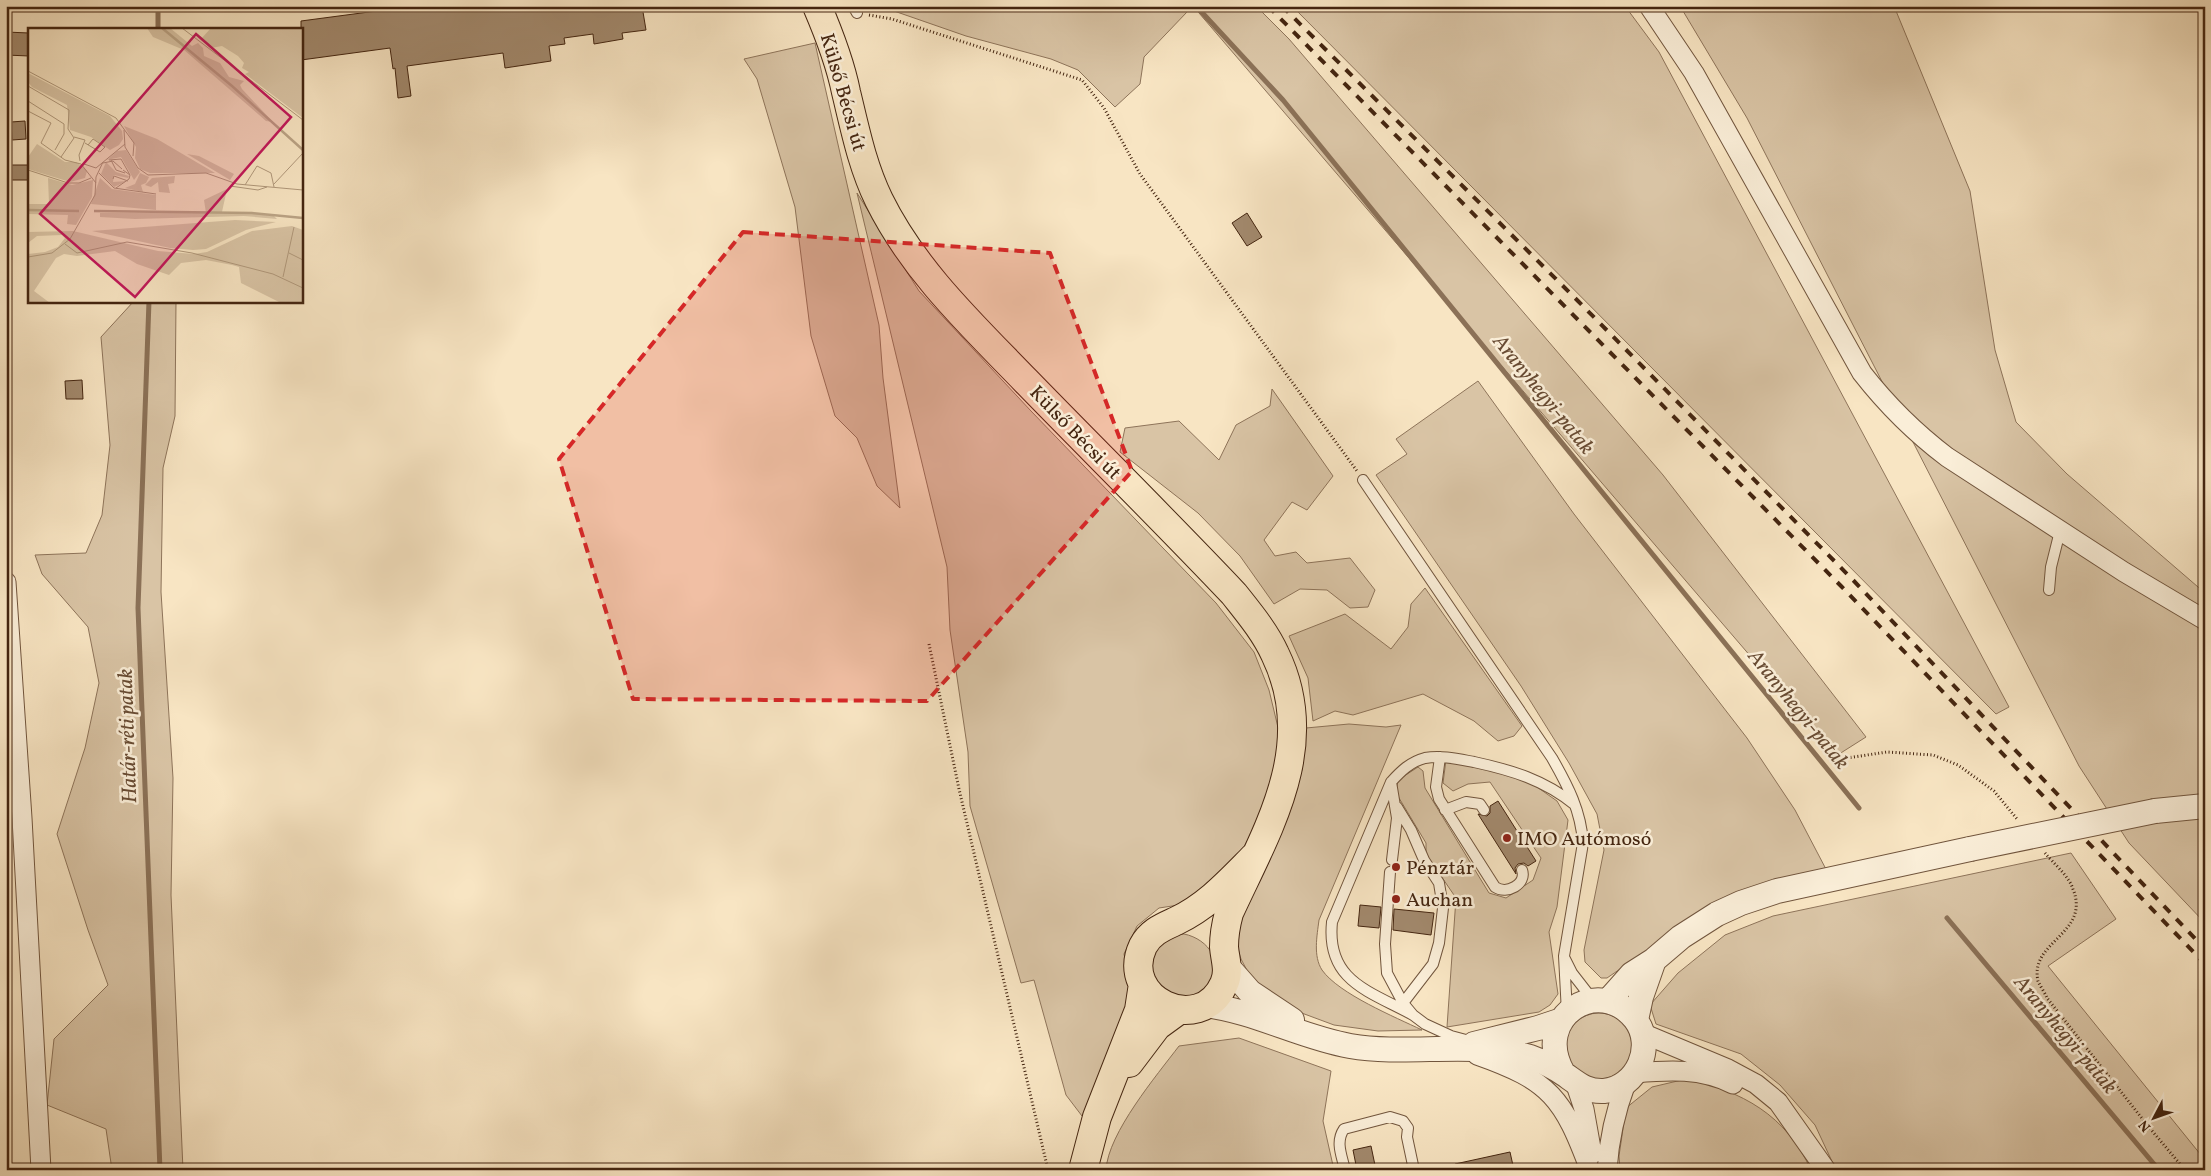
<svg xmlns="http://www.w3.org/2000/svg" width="2211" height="1176" font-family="Vollkorn,serif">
<rect width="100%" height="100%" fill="#f8e5c3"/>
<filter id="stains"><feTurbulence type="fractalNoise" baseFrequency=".004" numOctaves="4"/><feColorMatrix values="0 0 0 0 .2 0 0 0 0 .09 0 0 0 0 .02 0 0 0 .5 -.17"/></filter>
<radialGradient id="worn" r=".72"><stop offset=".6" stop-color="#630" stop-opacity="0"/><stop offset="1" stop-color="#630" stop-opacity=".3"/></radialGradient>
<path fill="#d9c4a5" stroke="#8e745a" d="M 904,6 L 1181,6 L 1187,12 L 1144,57 L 1140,84 L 1115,107 L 1078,70 L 1051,59 L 966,36 L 894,11 Z
M 1193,6 L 1256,6 L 1289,39 L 1663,475 L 1866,737 L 1836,756 Z
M 1292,6 L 1625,6 L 1659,52 L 2009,707 L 1996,714 Z
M 1680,6 L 1894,6 L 1970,191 L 1995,350 L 2016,422 L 2067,474 L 2205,593 L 2205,923 L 2129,843 L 2079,766 L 1747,118 Z
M 815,43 L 879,325 L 883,378 L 900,508 L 877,486 L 857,438 L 835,416 L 811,336 L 795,207 L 757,79 L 744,59 Z
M 857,193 L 919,291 L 1031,411 L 1216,603 L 1254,652 L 1269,690 L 1282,744 L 1260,817 L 1243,849 L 1192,903 L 1159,908 L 1137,926 L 1124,954 L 1130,981 L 1125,1021 L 1082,1116 L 1066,1095 L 1034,980 L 1021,983 L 970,806 L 968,752 L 950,630 L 947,567 Z
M 134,301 L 176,301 L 175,416 L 163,468 L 161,592 L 173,778 L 171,895 L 183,1170 L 112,1170 L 106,1129 L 47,1105 L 54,1039 L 108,985 L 88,930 L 57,834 L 85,748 L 99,683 L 88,627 L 42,574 L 35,555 L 86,553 L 102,515 L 110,445 L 101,337 Z
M 1478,381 L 1574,514 L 1747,738 L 1795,810 L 1828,873 L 1771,882 L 1737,892 L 1693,919 L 1607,978 L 1601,978 L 1585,962 L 1584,950 L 1604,850 L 1597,814 L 1569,763 L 1521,686 L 1376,475 L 1407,454 L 1396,439 Z
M 1272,389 L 1333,476 L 1307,510 L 1292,502 L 1264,540 L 1275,556 L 1296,552 L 1307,563 L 1350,558 L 1375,590 L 1368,607 L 1350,608 L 1327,590 L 1300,589 L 1274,604 L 1240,556 L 1198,513 L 1120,452 L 1125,428 L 1179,421 L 1219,460 L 1236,425 L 1270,406 Z
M 1425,588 L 1522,726 L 1514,736 L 1498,741 L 1474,721 L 1423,694 L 1353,715 L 1335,711 L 1313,721 L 1308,678 L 1289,636 L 1345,614 L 1391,649 L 1408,627 L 1411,604 Z
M 1349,724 L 1386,727 L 1401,725 L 1319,920 C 1317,936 1313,956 1322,970 C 1339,994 1395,1017 1422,1030 L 1378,1031 L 1334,1025 L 1299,1012 L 1252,980 L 1241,959 L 1235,939 L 1249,894 L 1289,809 L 1302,770 L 1306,728 Z
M 1446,760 L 1504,771 L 1537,787 L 1557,801 L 1568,820 L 1557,907 L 1549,932 L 1558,994 L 1550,1005 L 1539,1012 L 1447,1027 L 1456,898 L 1426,854 L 1426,843 L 1396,793 L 1398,780 L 1418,767 L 1423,771 L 1425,788 L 1489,893 L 1506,898 L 1533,880 L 1541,858 L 1490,782 L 1468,784 L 1453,791 L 1443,783 Z
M 2071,853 L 2116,919 L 2048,966 L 2205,1160 L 2205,1170 L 2092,1170 L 2089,1167 L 2086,1170 L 1836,1170 L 1815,1125 L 1780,1085 L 1741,1054 L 1656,1024 L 1650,1005 L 1678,973 L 1725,935 L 1773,916 Z
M 1184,934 C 1209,939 1226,964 1207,986 C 1205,988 1202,993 1199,995 C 1194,998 1185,998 1180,999 L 1154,981 C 1153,975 1151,967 1151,960 C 1152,945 1171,936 1184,934 Z
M 6,983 L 9,984 L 8,1110 L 6,1110 Z
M1566 1046a33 33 0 1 1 66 0a33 33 0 1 1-66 0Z
M 1239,1038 L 1331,1071 L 1323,1121 L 1334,1170 L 1106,1170 C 1108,1133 1157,1075 1179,1046 Z
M 1686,1079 C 1742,1091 1786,1115 1811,1170 L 1620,1170 L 1619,1156 L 1626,1108 L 1652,1087 Z"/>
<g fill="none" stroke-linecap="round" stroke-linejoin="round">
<path stroke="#8b7157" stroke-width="5" d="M 1196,6 L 1283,100 L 1859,808
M 158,29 L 158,6
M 149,301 L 138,608 L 160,1170
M 1947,918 L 2159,1170"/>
</g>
<path fill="#a2896d" stroke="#442510" d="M 394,6 L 642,6 L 646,30 L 622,33 L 623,39 L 594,44 L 593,34 L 564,38 L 565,44 L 549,46 L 551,61 L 505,68 L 503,53 L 407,66 L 411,96 L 398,98 L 395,68 L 393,69 L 390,48 L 301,60 L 301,21 L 384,10 L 383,8 Z
M 6,32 L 29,33 L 29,56 L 6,55 Z
M 25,121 L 26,139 L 12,140 L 11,122 Z
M 11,165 L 28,165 L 28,180 L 11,180 Z
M 1247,213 L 1262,237 L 1247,246 L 1232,223 Z
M 82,380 L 83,399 L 66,399 L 65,381 Z
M 1498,801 L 1536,861 L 1528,866 L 1524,863 L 1518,864 L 1515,868 L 1516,874 L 1478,814 L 1487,816 L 1490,813 L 1490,806 Z
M 1360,905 L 1381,907 L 1379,928 L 1358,926 Z
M 1394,909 L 1434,913 L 1431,935 L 1393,930 Z
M 1371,1146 L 1376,1170 L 1357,1170 L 1353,1150 Z
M 1510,1152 L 1514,1170 L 1456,1170 L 1455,1164 Z"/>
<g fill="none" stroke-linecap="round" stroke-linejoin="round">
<g stroke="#71553d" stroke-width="12">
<path id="service" d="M 853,6 L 857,13
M 1363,480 L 1552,758 C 1568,786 1581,811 1583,843 L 1564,956 L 1567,1013
M 2049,590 L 2051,567 L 2060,531
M 1440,757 L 1436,787 L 1439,799 L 1495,887 C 1507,895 1527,884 1522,870
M 1391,782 L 1332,922 C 1326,981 1369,991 1413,1015
M 1397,807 L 1411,830 L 1424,860 L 1439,883 L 1443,908 L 1439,943 L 1433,964 L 1403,1003
M 1445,810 L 1466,802 L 1480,804 L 1484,810
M 1392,860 L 1397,818 L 1391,782 C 1401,771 1410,762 1425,758 C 1441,755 1458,759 1474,762 C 1511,770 1545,780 1575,805
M 1390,872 L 1385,944 L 1387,973 L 1403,1003 L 1413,1015 L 1425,1024 L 1451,1036 L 1466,1040
M 1565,959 L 1572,973 L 1593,1000
M 1345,1170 C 1342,1156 1335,1142 1344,1129 L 1390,1117 L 1403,1121 L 1408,1128 L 1407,1137 L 1414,1170"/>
</g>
<g stroke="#71553d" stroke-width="21">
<path id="minor" d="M 1649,6 L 1694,73 L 1862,373 C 1887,405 1914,432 1947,457 L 2124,572 L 2205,620
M 6,582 L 22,818 L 41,1170
M 1642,1033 L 1728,1069 L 1756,1084 L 1778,1102 L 1826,1170
M 1477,1055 C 1551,1081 1563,1098 1590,1170
M 1635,1073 C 1669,1070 1701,1068 1733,1084
M 1576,1085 L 1584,1109 L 1592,1154
M 1607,1170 C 1609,1139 1615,1112 1626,1083"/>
</g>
<g stroke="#71553d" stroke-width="26">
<path id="tertiary" d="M 2155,811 L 2205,806
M 1228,967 L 1250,992 L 1292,1020
M 1608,1001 L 1632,974 L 1654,960 L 1681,937 L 1717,914 L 1741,903 L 1777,891 L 1970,849
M 1205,1005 C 1255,1011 1300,1037 1350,1046 C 1409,1056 1471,1040 1530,1057 C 1541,1061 1554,1067 1564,1074 C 1577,1083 1586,1092 1604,1091 C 1637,1088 1656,1046 1635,1019 C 1599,974 1531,1017 1563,1073
M 1636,1020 L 1641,997 L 1654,960
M 1474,1044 L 1538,1028 L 1562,1020"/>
</g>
<g stroke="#442510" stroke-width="30">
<path id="primary" d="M 817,6 C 829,34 840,62 846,92 C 855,129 862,165 879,200 C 914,271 972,325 1026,381 C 1095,452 1166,522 1234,594 C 1249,613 1265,632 1275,654 C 1320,746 1267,830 1229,913 C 1226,924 1224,935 1224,947 C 1225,960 1230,971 1224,984 C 1200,1038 1118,999 1143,946 C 1150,932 1163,927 1176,921 C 1208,906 1230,881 1255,856
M 1129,1063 L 1157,1026 L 1179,1010
M 1083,1170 L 1097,1117 L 1139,1010 L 1143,984"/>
</g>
<path stroke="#442510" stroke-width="3" stroke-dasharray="1 2.5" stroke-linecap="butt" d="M 869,15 L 892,19 L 1082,80 L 1104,108 L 1140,174 L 1357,471
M 929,644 L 959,789 L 1048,1170
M 1847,758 L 1887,752 L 1933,755 L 1958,765 L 1994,791 L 2017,819
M 2045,853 C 2053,863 2069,876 2073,889 C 2091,934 2029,941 2038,981 C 2040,986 2045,993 2047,998 L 2148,1126 L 2185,1170"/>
<use href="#service" stroke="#faeed8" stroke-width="10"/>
<use href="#minor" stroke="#faeed8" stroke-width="19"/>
<use href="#tertiary" stroke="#faeed8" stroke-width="24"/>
<use href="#primary" stroke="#f8e5c3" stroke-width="28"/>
<path stroke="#442510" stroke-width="4" stroke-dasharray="9 9" stroke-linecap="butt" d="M 1268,6 L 1841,586 L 2205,964
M 1282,6 L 1578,301 L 1853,580 L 2205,949"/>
<g stroke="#71553d" stroke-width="26" stroke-linecap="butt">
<path id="tertiary-bridge" d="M 1970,849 L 2155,811"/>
</g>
<use href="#tertiary-bridge" stroke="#faeed8" stroke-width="24"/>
</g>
<path fill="#d62828" fill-opacity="0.2" stroke="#d62828" stroke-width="4" stroke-dasharray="10 6" stroke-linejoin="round" d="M 743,232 L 1050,253 L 1132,471 L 927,701 L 633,699 L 559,459 Z"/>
<g fill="#8f2418" stroke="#faeed8" stroke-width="2">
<circle cx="1507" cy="838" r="5"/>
<circle cx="1396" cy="867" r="5"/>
<circle cx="1396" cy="899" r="5"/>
</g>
<g text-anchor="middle" stroke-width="5" stroke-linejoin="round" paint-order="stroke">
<g font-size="20" fill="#442510" stroke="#faeed8">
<text transform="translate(844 92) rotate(74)" y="7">Külső Bécsi út</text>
<text transform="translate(1076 432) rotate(46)" y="7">Külső Bécsi út</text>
</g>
<g font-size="20" fill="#442510" stroke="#faeed8" text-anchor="start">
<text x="1517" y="845">IMO Autómosó</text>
<text x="1406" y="874">Pénztár</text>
<text x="1406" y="906">Auchan</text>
</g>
<g font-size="21" font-style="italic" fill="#684b33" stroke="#faeed8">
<text transform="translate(1544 394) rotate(51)" y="7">Aranyhegyi-patak</text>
<text transform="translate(1799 709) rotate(51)" y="7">Aranyhegyi-patak</text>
<text transform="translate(127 736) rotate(-92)" y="7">Határ-réti patak</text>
<text transform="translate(2066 1034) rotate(50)" y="7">Aranyhegyi-patak</text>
</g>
</g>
<g transform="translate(28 28)">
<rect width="275" height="275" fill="#f8e5c3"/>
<path d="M 119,0 L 142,0 L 164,18 L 170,15 L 175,20 L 176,28 L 192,35 L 201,49 L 216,53 L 212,57 L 214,61 L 245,94 L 238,93 L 156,22 L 125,9 ZM 183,0 L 275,0 L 275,90 L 217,46 L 221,44 L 214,40 L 216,35 L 210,28 L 194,18 L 183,20 L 173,11 ZM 0,45 L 82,88 L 94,103 L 95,111 L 91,117 L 82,122 L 63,109 L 42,102 L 39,77 L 4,59 L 0,54 ZM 96,98 L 129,111 L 187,145 L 122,145 L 112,141 L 107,130 L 108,119 ZM 9,116 L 37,134 L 48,134 L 55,139 L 59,143 L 57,150 L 42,154 L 0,141 L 0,129 ZM 98,122 L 112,144 L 106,152 L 93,129 L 79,132 L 89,123 ZM 159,126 L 171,128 L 206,146 L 202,152 ZM 78,134 L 88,144 L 101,148 L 100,150 L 86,147 L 85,154 L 99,153 L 86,159 L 73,146 ZM 112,145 L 121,149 L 118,155 L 113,157 L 115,164 L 97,160 L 107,156 ZM 147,148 L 146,155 L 140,156 L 142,165 L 131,164 L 130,154 L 123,159 L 117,157 L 124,150 ZM 20,150 L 44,157 L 65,152 L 64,169 L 48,197 L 39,196 L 40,187 L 0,186 L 0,176 L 21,176 ZM 72,150 L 84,161 L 128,167 L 128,182 L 63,176 ZM 199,161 L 194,184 L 178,185 L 176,172 ZM 72,185 L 224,185 L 246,188 L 249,191 L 216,188 L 107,191 L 72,189 ZM 207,192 L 248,194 L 218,202 L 178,221 L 165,222 L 142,220 L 64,203 ZM 264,198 L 275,202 L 275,275 L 253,275 L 213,255 L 211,239 L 204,237 L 178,232 L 153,235 L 141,247 L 109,236 L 87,223 L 49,228 L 36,226 L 28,230 L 6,263 L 22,275 L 0,275 L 0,226 L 17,224 L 30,219 L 37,210 L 34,207 L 9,208 L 0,215 L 0,204 L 45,203 L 130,223 L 166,226 L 179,224 L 224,203 Z" fill="#d9c4a5"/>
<path fill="none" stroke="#bba486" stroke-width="2.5" d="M 134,0 L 204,58 L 275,122M 0,182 L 51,183M 66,183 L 224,185 L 275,190"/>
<path fill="none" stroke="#b0987b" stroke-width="1" d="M 154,0 L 275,92M 0,43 L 88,90 L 106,115 L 105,128M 0,58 L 41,82 L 40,101 L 46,110 L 33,129M 0,73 L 36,96 L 36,106 L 27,122M 0,83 L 23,95 L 13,115 L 37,132 L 53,136 L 68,155M 96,102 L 97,119 L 110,140 L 120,147 L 178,145 L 209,156 L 275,162M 46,109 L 57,112 L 51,127 L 52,133M 57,115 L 72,124 L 77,119 L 65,111 L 60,117M 81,132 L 93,131 L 102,147M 83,132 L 88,142 L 97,145M 75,135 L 85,133 L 94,141M 56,136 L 68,140 L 97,116M 0,142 L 40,155 L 51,155 L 63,150M 71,145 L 86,160 L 128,166M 85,151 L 86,148 L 100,153M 246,156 L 275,125M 217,157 L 229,138 L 243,145 L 246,159M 202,158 L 230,162 L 239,159M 88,160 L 101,151 L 102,147 L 95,142M 37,216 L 49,225 L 99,214 L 164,225 L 245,246 L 275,260M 261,225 L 275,232M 0,229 L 24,225 L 42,211 L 67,167 L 68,149 L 75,134M 255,249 L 266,199"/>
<path fill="#c2185b" fill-opacity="0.15" stroke="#c2185b" stroke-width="2.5" d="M 168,6 L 263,89 L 107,269 L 12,186 Z"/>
<rect width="275" height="275" fill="none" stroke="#442510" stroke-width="2.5"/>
</g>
<rect width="2211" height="1176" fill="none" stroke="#f8e5c3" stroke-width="25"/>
<rect x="8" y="8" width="2196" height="1161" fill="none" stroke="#442510" stroke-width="2.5"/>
<rect x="12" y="12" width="2186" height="1151" fill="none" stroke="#442510"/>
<g transform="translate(2154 1118) rotate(229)" stroke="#faeed8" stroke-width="4" paint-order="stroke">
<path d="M0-4L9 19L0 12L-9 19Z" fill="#442510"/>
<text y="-8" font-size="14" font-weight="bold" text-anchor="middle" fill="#442510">N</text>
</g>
<rect width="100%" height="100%" filter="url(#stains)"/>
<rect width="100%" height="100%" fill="url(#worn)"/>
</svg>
